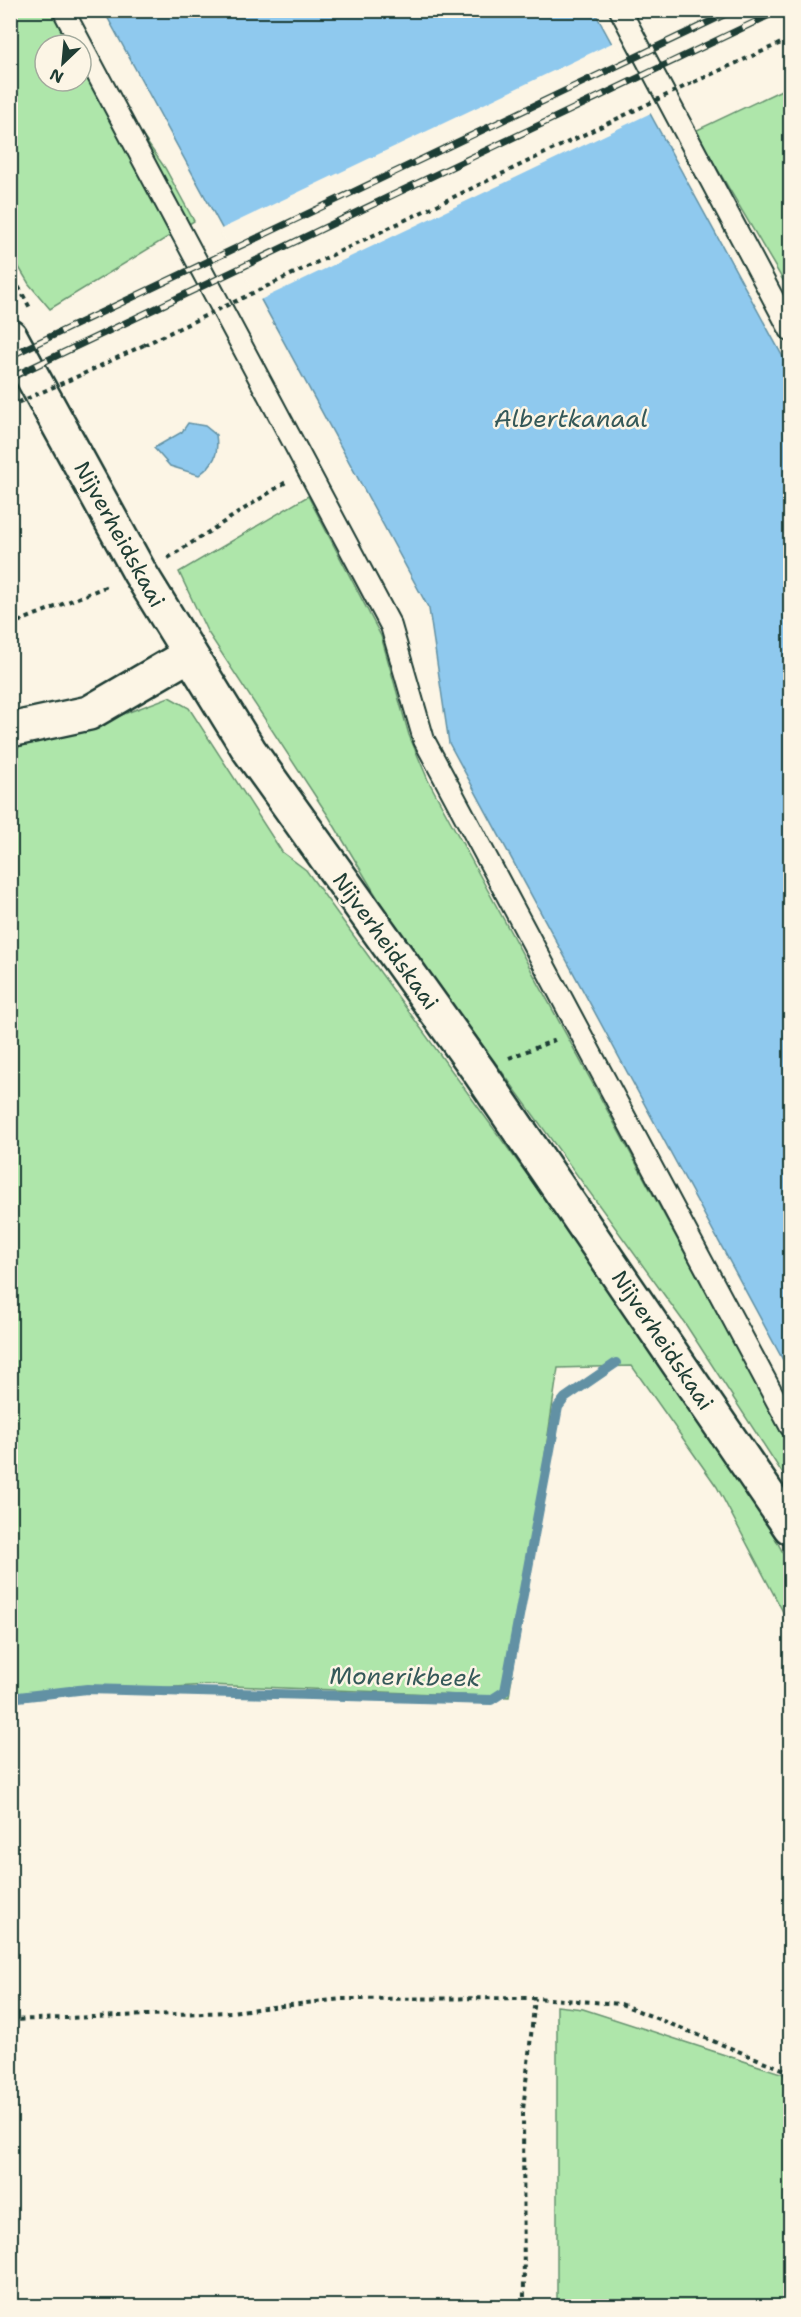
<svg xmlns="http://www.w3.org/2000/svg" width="801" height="2317" font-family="'Shantell Sans',sans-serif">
<rect width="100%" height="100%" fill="#fcf5e5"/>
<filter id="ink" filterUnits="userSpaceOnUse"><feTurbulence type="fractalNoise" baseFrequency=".0167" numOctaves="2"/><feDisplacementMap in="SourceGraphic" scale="12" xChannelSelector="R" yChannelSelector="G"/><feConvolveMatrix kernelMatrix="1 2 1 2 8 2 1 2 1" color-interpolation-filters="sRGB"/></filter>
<g filter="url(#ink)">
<path fill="#aee6aa" stroke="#66926f" stroke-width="1.5" d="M 11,11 L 55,11 L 79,45 L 45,45 L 45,81 L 81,81 L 81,48 L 165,168 L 194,221 L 50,309 L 29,284 L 11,254 Z
M 790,86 L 790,292 L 695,131 Z
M 308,496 L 381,636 L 409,735 L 428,780 L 790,1447 L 790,1485 L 686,1325 L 386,912 L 329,817 L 207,631 L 179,572 Z
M 169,697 L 189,708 L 282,852 L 306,870 L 589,1260 L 748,1487 L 790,1566 L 790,1625 L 717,1487 L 632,1366 L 558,1368 L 509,1697 L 208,1685 L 11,1697 L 11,743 L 100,723 Z
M 557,2006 L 583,2009 L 790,2076 L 790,2306 L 557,2306 Z"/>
<path fill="#8fc9ee" stroke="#6291a4" stroke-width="1.5" d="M 104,11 L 594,11 L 790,370 L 790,1373 L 449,743 L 429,609 Z
M 188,423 L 205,426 L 216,435 C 219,454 215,463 199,475 L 170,466 L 154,448 L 182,432 Z"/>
<path fill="#fcf5e5" d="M 614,42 L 653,112 L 258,301 L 219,230 Z"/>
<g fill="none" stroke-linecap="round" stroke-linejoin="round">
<path stroke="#6291a4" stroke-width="10" d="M 10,1698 L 87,1689 L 491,1700 L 505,1691 L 558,1407 L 565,1398 L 616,1363"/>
</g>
<path fill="#edb6a2" stroke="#1f3d34" stroke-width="1.5" d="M 608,2301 L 635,2303 L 634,2306 L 607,2306 Z"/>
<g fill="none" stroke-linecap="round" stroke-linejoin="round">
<g stroke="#1f3d34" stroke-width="24">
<path id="lane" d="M 63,10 L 391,626 L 424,740 L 790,1426
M 620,10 L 790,330"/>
</g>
<g stroke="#1f3d34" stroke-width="38">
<path id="street" d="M 10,336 L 140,573 L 249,750 L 478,1070 L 790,1527
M 10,730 L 89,713 L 190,654"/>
</g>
<path stroke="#1f3d34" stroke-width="4" stroke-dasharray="4.5 4.5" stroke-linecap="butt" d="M 694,82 L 790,39
M 10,271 L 30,308
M 83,374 L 144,345
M 168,558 L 286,482
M 10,625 L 110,585
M 509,1058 L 555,1040
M 10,2020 L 231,2012 L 341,1999 L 535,1998 L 621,2004 L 790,2072
M 524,2306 L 523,2110 L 535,1998"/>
<use href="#lane" stroke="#fcf5e5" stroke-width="20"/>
<use href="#street" stroke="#fcf5e5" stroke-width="33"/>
<g stroke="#1f3d34" stroke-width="7">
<path id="rail" d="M 10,356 L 734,10
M 10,378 L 780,10"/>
</g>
<use href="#rail" stroke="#fcf5e5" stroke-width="4.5" stroke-dasharray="14" stroke-linecap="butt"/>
<path stroke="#1f3d34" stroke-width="4" stroke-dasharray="4.5 4.5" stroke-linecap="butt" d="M 144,345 L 694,82
M 10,406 L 83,374"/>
</g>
</g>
<g text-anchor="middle" stroke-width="5" stroke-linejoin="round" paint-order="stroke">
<g font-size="22" fill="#1f3d34" stroke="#fcf5e5">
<text transform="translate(120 534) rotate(61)" y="8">Nijverheidskaai</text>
<text transform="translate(386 941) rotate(54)" y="8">Nijverheidskaai</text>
<text transform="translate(663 1340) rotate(56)" y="8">Nijverheidskaai</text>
</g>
<g font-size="24" font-style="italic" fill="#355959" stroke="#fcf5e5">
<text x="571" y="427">Albertkanaal</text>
<text transform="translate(405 1677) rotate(1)" y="8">Monerikbeek</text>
</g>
</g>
<rect width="801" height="2317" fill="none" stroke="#fcf5e5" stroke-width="36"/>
<rect x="18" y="18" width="765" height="2281" fill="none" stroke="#1f3d34" stroke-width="2" filter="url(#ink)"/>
<g transform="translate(63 63) rotate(206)"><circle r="28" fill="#fcf5e5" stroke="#a4ab9e" stroke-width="1.5"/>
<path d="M0-4.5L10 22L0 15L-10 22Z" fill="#1f3d34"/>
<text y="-9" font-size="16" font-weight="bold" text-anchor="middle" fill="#1f3d34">N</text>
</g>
</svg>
